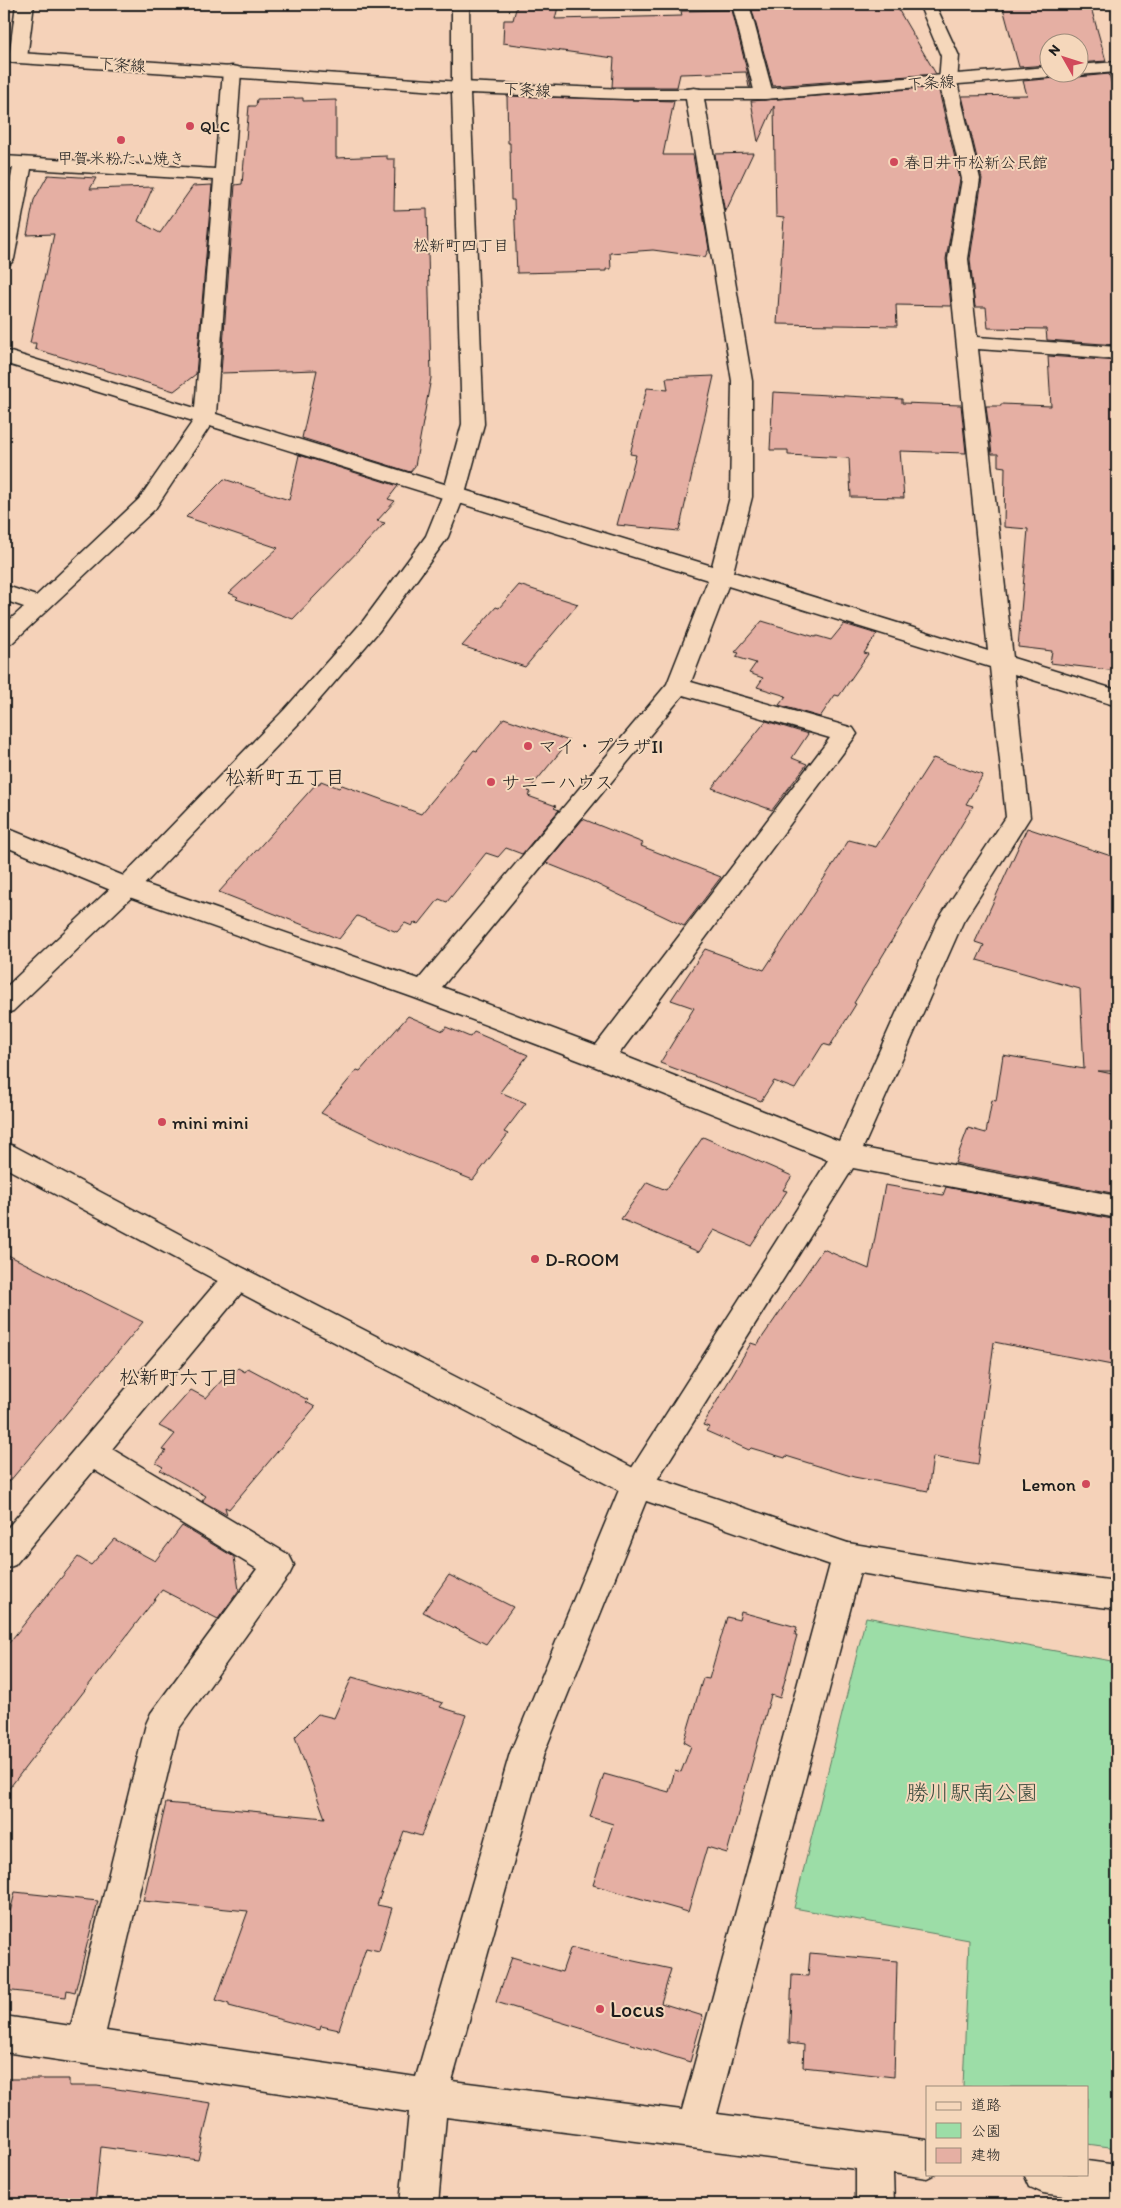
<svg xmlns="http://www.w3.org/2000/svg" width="1121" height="2208" font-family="Itim,'Klee One',sans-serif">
<rect width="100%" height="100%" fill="#f5d2b9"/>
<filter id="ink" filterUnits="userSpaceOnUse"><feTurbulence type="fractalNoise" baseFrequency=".02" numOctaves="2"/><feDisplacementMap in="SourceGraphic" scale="10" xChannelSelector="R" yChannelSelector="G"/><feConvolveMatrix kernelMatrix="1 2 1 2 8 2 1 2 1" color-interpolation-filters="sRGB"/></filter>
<g filter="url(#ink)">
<path fill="#9cdda7" stroke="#5c7c62" d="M 866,1617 L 1117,1662 L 1117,2148 L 1087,2144 L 1087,2087 L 963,2087 L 969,1940 L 794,1908 Z"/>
<path fill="#e5afa3" stroke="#1c1c1c" d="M 810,4 L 895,4 L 936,74 L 773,86 L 752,10 L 813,9 Z
M 1002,4 L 1090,4 L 1106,61 L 1078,63 L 1078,42 L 1048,42 L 1048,65 L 1019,67 Z
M 517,5 L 558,7 L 555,19 L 682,16 L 681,11 L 732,10 L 751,87 L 749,87 L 746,72 L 680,74 L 677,87 L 612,87 L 614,58 L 503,43 L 504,20 L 513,20 Z
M 1061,72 L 1069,72 L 1078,77 L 1109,74 L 1117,104 L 1117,345 L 1047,340 L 1046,329 L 988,328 L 986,307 L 975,307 L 970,259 L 982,179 L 962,96 L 1027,95 L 1023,81 L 1056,78 Z
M 938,87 L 960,179 L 946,259 L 951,306 L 896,305 L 897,326 L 777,324 L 784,218 L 776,217 L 774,106 L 758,142 L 751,101 Z
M 507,96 L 674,101 L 663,155 L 693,155 L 709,249 L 705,257 L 653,250 L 610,253 L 611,269 L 606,269 L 606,271 L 517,273 L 514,200 L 511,200 L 510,143 L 508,143 Z
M 303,98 L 303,101 L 336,100 L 336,158 L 387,156 L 387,159 L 395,159 L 394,210 L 427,209 L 431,378 L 415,466 L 410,472 L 302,438 L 317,370 L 221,373 L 235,185 L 242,184 L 249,106 L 256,106 L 257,99 Z
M 753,153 L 725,213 L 715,154 Z
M 48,175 L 96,178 L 90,189 L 153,187 L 138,221 L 160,233 L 193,186 L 212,185 L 196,374 L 174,391 L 35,349 L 36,343 L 30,343 L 54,234 L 27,235 L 34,200 Z
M 1048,356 L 1117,361 L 1117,671 L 1050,663 L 1052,651 L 1018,647 L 1028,529 L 1004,527 L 1005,467 L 998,466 L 998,454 L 992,454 L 986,406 L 1001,406 L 1001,404 L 1051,406 Z
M 714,376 L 679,531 L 617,525 L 636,455 L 630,454 L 647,388 L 668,390 L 666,378 Z
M 773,392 L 902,399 L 902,403 L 961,405 L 966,453 L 900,451 L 904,498 L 851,497 L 849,458 L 788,455 L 788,450 L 770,450 Z
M 299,455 L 398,486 L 388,499 L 395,501 L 377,521 L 385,523 L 293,619 L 236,599 L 238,597 L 229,593 L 278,548 L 186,517 L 224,479 L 289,500 Z
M 519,585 L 578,604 L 525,667 L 462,646 L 496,607 L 499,608 Z
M 762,621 L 815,637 L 817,636 L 831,640 L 844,624 L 877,634 L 864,653 L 868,654 L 839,696 L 835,695 L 820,717 L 779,705 L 786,696 L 757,687 L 763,678 L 749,673 L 756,663 L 736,657 L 739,653 L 735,652 Z
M 504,718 L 569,741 L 528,791 L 531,792 L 528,796 L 556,806 L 554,808 L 559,810 L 522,854 L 506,848 L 498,857 L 486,853 L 447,902 L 439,899 L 419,924 L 414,923 L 412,926 L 405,923 L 397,932 L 357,916 L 339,939 L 219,892 L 316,784 L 319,785 L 321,781 L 339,788 L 342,785 L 421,814 L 474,750 L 477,751 Z
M 766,721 L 808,734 L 792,758 L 807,764 L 772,810 L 712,788 Z
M 933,758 L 983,775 L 966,804 L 973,806 L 854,1003 L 856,1004 L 830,1046 L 823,1044 L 795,1089 L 774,1081 L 761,1101 L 660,1063 L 694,1008 L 671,1000 L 705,949 L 764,970 L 849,840 L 876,847 Z
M 583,819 L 643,843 L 641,846 L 721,877 L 684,926 L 586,879 L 546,863 Z
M 1027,828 L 1117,858 L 1117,1071 L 1098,1071 L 1117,1075 L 1117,1194 L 955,1163 L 968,1128 L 986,1133 L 992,1100 L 996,1101 L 1003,1055 L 1084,1069 L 1080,989 L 977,960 L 984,945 L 975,942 Z
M 408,1016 L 443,1031 L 446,1027 L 470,1037 L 474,1032 L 528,1055 L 500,1092 L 526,1103 L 504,1132 L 508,1134 L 473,1180 L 410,1155 L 321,1113 L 357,1070 L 360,1071 Z
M 703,1137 L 792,1176 L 783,1190 L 787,1191 L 751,1246 L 714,1230 L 699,1252 L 621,1219 L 647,1182 L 666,1190 Z
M 885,1185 L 943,1195 L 946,1187 L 1117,1220 L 1117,1366 L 994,1342 L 978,1465 L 933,1457 L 928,1491 L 854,1477 L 786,1456 L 785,1458 L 751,1448 L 749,1450 L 706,1431 L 709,1427 L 703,1425 L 751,1343 L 757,1345 L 823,1249 L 869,1269 Z
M 4,1253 L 143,1322 L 4,1488 Z
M 238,1368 L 245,1372 L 248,1368 L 308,1400 L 306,1402 L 315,1407 L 229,1509 L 225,1507 L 227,1515 L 202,1501 L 206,1496 L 160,1470 L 163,1467 L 156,1463 L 166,1451 L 162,1450 L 175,1434 L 159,1426 L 191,1390 L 206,1398 L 223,1379 L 225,1381 Z
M 182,1526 L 234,1557 L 239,1590 L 218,1619 L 162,1590 L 4,1795 L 4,1649 L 78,1557 L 91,1565 L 114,1539 L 155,1561 Z
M 449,1575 L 513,1607 L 486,1644 L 423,1612 Z
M 741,1612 L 797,1627 L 795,1635 L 797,1635 L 780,1698 L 771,1695 L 727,1853 L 707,1847 L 688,1912 L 593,1885 L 613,1824 L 590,1817 L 604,1774 L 669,1792 L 675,1770 L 681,1772 L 691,1746 L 684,1742 L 703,1678 L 709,1679 L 727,1617 L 739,1620 Z
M 352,1677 L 443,1703 L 440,1707 L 466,1715 L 421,1836 L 404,1831 L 377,1905 L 392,1908 L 379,1951 L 366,1948 L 339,2030 L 321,2026 L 320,2030 L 229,2006 L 229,2004 L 216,2000 L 248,1911 L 143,1901 L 166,1803 L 325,1818 L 295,1737 L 318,1714 L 334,1718 Z
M 15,1892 L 98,1901 L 75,1992 L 67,1990 L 66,1997 L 4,1990 L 4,1937 Z
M 573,1948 L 671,1969 L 661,2003 L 703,2016 L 690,2062 L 496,2002 L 512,1957 L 562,1972 L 570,1949 Z
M 810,1953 L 897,1961 L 894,2077 L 803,2067 L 804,2045 L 789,2043 L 792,1975 L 808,1976 Z
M 4,2079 L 69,2079 L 69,2086 L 97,2086 L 211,2103 L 198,2160 L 101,2147 L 95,2204 L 4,2204 Z"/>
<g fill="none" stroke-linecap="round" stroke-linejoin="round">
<g stroke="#1c1c1c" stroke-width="3">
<path id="street" d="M 16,4 L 34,4 L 27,58 L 24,62 L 18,63 L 12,62 L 9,58 Z
M 452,4 L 469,4 L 470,87 L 467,91 L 461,92 L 455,91 L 452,87 Z
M 732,4 L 749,4 L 773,94 L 770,98 L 764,99 L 758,98 L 755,94 Z
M 919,4 L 935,4 L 959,56 L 957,82 L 980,179 L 968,259 L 977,337 L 1117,347 L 1117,359 L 978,349 L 1013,658 L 1117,690 L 1117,706 L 1014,674 L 1030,817 L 963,922 L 863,1148 L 1117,1196 L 1117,1218 L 853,1168 L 650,1491 L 544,1753 L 452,2081 L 682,2110 L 832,1557 L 837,1547 L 848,1543 L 859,1547 L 864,1557 L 717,2114 L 927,2140 L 927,2174 L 935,2174 L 927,2178 L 893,2173 L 894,2204 L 856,2204 L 856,2169 L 446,2117 L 438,2204 L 400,2204 L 409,2112 L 4,2052 L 4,2016 L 71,2026 L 146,1724 L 151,1713 L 257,1569 L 94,1470 L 15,1565 L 4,1569 L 4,1532 L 227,1270 L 237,1266 L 247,1270 L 252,1278 L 247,1286 L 112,1449 L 289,1555 L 294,1565 L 289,1575 L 178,1730 L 106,2031 L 416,2077 L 510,1753 L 621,1485 L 828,1160 L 591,1065 L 415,998 L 118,893 L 4,846 L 4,827 L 136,881 L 419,979 L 667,684 L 708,580 L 210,426 L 155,509 L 12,643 L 4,645 L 4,625 L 24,607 L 4,600 L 4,585 L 36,596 L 139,499 L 193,421 L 4,363 L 4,350 L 195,408 L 214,180 L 31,169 L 14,259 L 11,263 L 4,265 L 4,212 L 13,168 L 4,168 L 4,156 L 215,169 L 223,71 L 226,67 L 232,66 L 238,67 L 241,71 L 216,414 L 712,566 L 730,497 L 732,381 L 685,93 L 688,89 L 694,88 L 700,89 L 703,93 L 752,381 L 752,497 L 733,572 L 988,651 L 948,259 L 962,179 L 939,82 L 941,56 ZM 728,586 L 990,667 L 1006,817 L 938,920 L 839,1141 L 619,1054 L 857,734 L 853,728 L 691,682 ZM 683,695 L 830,738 L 596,1045 L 442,987 Z
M 1087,2161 L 1117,2165 L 1117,2203 L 1043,2193 L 1030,2187 L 1024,2174 L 1087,2174 Z"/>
</g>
<g stroke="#1c1c1c" stroke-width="3">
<path id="secondary" d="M 4,52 L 461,82 L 625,89 L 764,89 L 1048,67 L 1048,72 L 1059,72 L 1056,76 L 1050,77 L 764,99 L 625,99 L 470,93 L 484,424 L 465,494 L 448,537 L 379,631 L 301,721 L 136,893 L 13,1011 L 4,1014 L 4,989 L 118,881 L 285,709 L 363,621 L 426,536 L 443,494 L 462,424 L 452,92 L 4,62 Z
M 1117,62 L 1117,72 L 1078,75 L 1071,72 L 1078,72 L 1078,65 Z
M 4,1143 L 14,1146 L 247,1270 L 647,1475 L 848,1543 L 961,1562 L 1117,1581 L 1117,1609 L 961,1590 L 848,1571 L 626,1494 L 227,1286 L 4,1167 Z"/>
</g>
<use href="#street" fill="#f5d7bb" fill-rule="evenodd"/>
<use href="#secondary" fill="#f5d7bb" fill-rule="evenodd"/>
</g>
</g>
<g fill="#d1495b" stroke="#f5d7bb" stroke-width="2">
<circle cx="190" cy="126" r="5"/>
<circle cx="121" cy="140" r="5"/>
<circle cx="894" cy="162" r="5"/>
<circle cx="528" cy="746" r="5"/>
<circle cx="491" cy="782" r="5"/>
<circle cx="162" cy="1122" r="5"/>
<circle cx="535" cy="1259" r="5"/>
<circle cx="1086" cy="1484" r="5"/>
<circle cx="600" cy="2009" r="5"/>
</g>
<g text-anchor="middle" stroke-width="4" stroke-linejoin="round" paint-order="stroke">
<g font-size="16" fill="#1c1c1c" stroke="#f5d7bb">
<text transform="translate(122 64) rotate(4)" y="6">下条線</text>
<text transform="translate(931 82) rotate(-4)" y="6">下条線</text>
<text transform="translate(527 89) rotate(3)" y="6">下条線</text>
</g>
<g font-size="16" fill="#1c1c1c" stroke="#f5d7bb" text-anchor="start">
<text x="200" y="132">QLC</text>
<text x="121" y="164" text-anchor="middle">甲賀米粉たい焼き</text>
<text x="904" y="168">春日井市松新公民館</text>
</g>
<g font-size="16" fill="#1c1c1c" stroke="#f5d7bb">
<text x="461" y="251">松新町四丁目</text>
</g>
<g font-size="19" fill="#1c1c1c" stroke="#f5d7bb" text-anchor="start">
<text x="538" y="753">マイ・プラザII</text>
<text x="501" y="789">サニーハウス</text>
<text x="172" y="1129">mini mini</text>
<text x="545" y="1266">D-ROOM</text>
<text x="1076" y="1491" text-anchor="end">Lemon</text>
</g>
<g font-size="20" fill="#1c1c1c" stroke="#f5d7bb">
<text x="285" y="784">松新町五丁目</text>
<text x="179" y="1384">松新町六丁目</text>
</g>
<g font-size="22" fill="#3c4c3f" stroke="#f5d7bb">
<text x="972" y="1800">勝川駅南公園</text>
</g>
<g font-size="22" fill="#1c1c1c" stroke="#f5d7bb" text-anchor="start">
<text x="610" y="2017">Locus</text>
</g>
</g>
<rect width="1121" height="2208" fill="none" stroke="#f5d7bb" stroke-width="20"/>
<rect x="10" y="10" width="1101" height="2188" fill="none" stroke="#1c1c1c" stroke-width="2" filter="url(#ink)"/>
<rect x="926" y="2086" width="162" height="90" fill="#f5d7bb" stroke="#9e8c7b"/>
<rect x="936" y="2102" width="25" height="8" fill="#f5d7bb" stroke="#9e8c7b"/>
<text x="971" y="2110" font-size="15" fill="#1c1c1c">道路</text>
<rect x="936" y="2123" width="25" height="15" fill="#9cdda7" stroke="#9e8c7b"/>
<text x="971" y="2136" font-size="15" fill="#1c1c1c">公園</text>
<rect x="936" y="2148" width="25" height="15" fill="#e5afa3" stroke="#9e8c7b"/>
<text x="971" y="2160" font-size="15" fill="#1c1c1c">建物</text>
<g transform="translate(1064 58) rotate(309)"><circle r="24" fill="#f5d7bb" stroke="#9e8c7b"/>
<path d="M0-4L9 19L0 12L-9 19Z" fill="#d1495b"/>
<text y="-8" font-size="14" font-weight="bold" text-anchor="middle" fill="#1c1c1c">N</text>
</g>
</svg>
